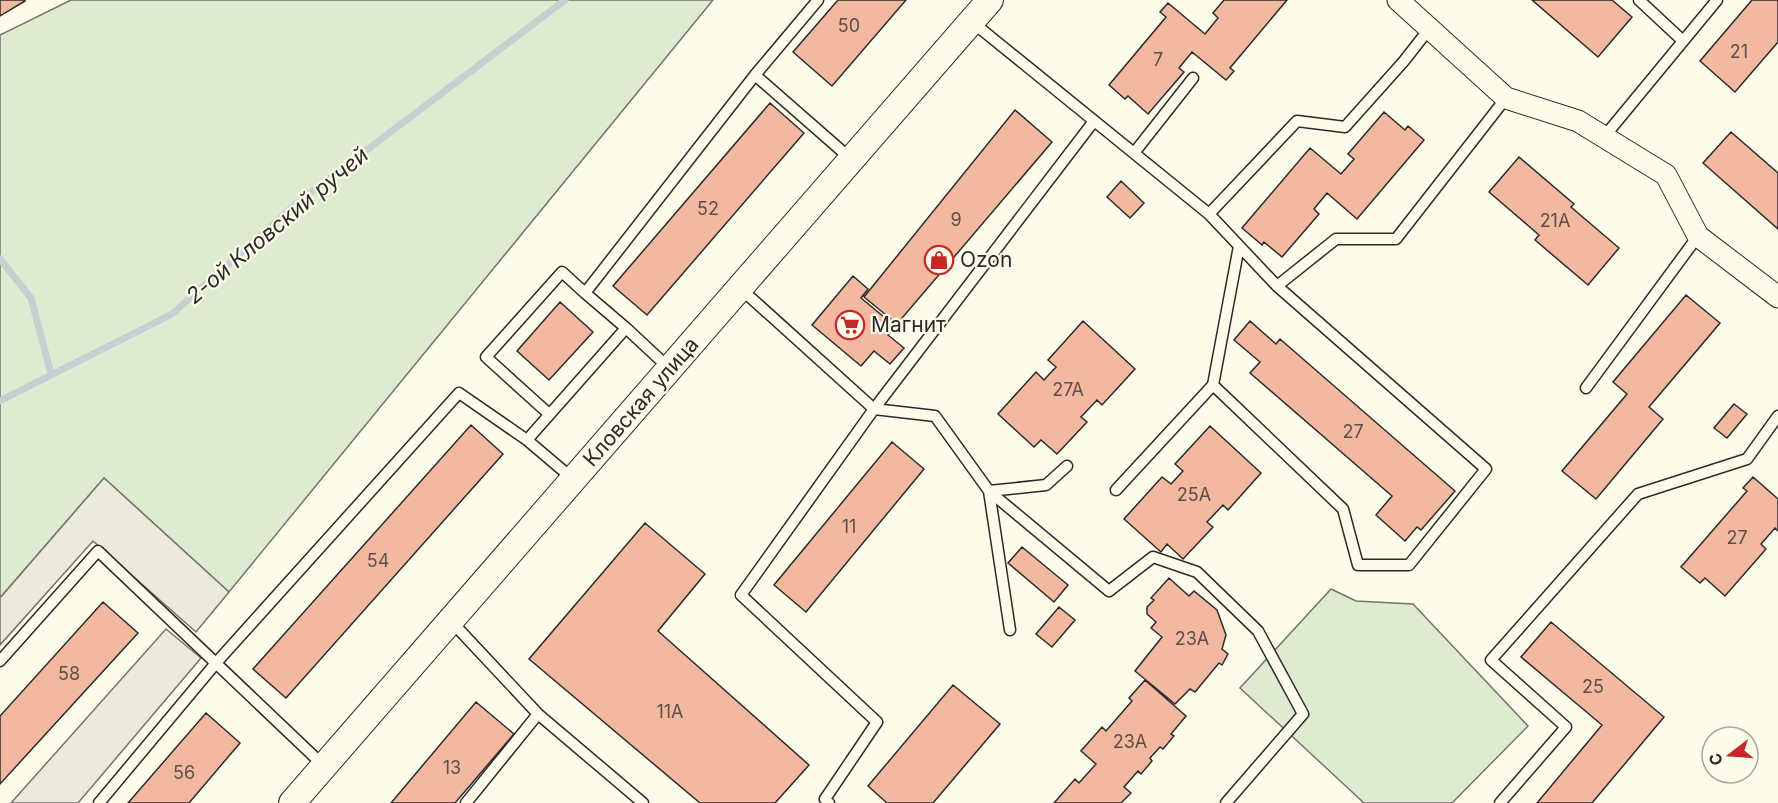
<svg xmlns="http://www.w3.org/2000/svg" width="1778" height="803" font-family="Inter,sans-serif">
<rect width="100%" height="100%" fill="#fdfbea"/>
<path fill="#deebd1" stroke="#74746e" stroke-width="1.5" d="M 71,0 L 713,0 L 229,592 L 104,478 L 0,598 L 0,35 Z
M 1331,589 L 1356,601 L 1413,604 L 1528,726 L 1452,803 L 1364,803 L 1240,688 Z"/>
<path fill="#eceadb" stroke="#74746e" stroke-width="1.5" d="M 104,478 L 229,592 L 196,632 L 93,541 L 0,645 L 0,598 Z
M 166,629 L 201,658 L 78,803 L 11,803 Z"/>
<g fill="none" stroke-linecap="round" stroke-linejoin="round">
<path stroke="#c7d0d0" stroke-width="7" d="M 0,259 L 31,298 L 51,374
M 0,401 L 172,314 L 298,202 L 565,0"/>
</g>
<path fill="#f2b8a0" stroke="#2b2b2b" stroke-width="1.5" d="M 0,0 L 25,0 L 25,1 L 0,16 Z
M 838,0 L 906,0 L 832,86 L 793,52 Z
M 1224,0 L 1287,0 L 1230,68 L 1234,71 L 1226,80 L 1192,52 L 1179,68 L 1184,72 L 1148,114 L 1128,96 L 1125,99 L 1109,85 L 1166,17 L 1160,12 L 1168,3 L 1205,34 L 1218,18 L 1213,13 Z
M 1532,0 L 1612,0 L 1632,17 L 1598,57 Z
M 1752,0 L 1778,0 L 1778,42 L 1735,92 L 1700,61 Z
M 770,103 L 804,133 L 647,315 L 613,286 Z
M 1015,110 L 1052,142 L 897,324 L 864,297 Z
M 1384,112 L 1405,130 L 1408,126 L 1424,140 L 1357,219 L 1327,193 L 1314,209 L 1319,214 L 1282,257 L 1264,242 L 1262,245 L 1242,228 L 1310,148 L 1341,174 L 1354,159 L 1348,154 Z
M 1731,132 L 1778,173 L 1778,229 L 1703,163 Z
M 1519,157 L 1574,204 L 1571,207 L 1619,248 L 1588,285 L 1535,240 L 1539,235 L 1489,192 Z
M 1121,181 L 1144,203 L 1130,218 L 1107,197 Z
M 853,276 L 868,289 L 861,298 L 895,326 L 888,335 L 904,348 L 890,364 L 874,351 L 861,366 L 812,325 Z
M 1686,295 L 1720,323 L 1649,407 L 1663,419 L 1596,499 L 1562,471 L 1627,394 L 1613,382 Z
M 560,302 L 593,332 L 549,380 L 517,351 Z
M 1083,321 L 1135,369 L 1102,405 L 1097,400 L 1081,417 L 1087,422 L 1057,454 L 1041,440 L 1034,447 L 998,414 L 1036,372 L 1044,380 L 1056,367 L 1048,360 Z
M 1250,321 L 1276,344 L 1280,339 L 1455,491 L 1421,530 L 1417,527 L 1405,541 L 1376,515 L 1392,496 L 1250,373 L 1260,362 L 1234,340 Z
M 1734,404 L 1747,414 L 1727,438 L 1714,428 Z
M 471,425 L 503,454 L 286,698 L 253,669 Z
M 1210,426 L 1261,473 L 1228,510 L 1223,505 L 1207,522 L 1213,527 L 1183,559 L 1167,544 L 1161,552 L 1124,519 L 1162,477 L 1171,484 L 1183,471 L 1175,464 Z
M 892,442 L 924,469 L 806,612 L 774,585 Z
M 1753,477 L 1778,499 L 1778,531 L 1775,528 L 1761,544 L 1766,549 L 1725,596 L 1705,578 L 1700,583 L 1681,567 L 1747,491 L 1743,488 Z
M 645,523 L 705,574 L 658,631 L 809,765 L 775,803 L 700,803 L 529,659 Z
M 1022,547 L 1068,585 L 1054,602 L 1008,563 Z
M 1169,578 L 1189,596 L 1194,591 L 1217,610 L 1226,635 L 1222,649 L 1228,654 L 1222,665 L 1219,663 L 1195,692 L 1190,689 L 1175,704 L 1135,671 L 1162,637 L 1151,628 L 1156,622 L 1147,614 L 1147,607 L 1154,600 L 1151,598 Z
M 103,602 L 138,633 L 0,784 L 0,716 Z
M 1059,607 L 1075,620 L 1052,647 L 1036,634 Z
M 1551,622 L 1664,717 L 1592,803 L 1537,803 L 1602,725 L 1521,657 Z
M 1145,680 L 1186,716 L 1171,734 L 1174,736 L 1163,749 L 1160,747 L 1150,758 L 1152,761 L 1141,774 L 1138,771 L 1124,787 L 1131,793 L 1121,803 L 1054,803 L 1075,779 L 1079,783 L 1096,764 L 1081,751 L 1102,727 L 1106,731 L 1132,701 L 1129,698 Z
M 953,685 L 1000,724 L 933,803 L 887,803 L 868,786 Z
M 476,702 L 514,734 L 455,803 L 391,803 Z
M 206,713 L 240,743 L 189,803 L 128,803 Z"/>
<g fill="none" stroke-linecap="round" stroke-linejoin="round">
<g stroke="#2b2b2b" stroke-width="13">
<path id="service" d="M 1639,0 L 1683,41
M 971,21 L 1209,214 L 1277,286 L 1486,469 L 1409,565 L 1358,565 L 1343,509 L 1213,385 L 1239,246
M 755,75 L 818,0
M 1604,137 L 1717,0
M 1134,153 L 1193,78
M 1209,214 L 1297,121 L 1345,127 L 1404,61 L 1429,29
M 1277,286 L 1336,239 L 1396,239 L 1506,98
M 740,288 L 874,409 L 935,416 L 989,491 L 1010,630
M 670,369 L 626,328 L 585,293 L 755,75 L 851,159
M 1586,388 L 1698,236
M 549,414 L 486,357 L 562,272 L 585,293
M 527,440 L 626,328
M 1116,490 L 1213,385
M 989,491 L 1109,591 L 1153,557 L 1197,572 L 1258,631 L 1303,714 L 1226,803
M 989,491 L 1046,485 L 1067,466
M 451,621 L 538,714 L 643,803
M 0,661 L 98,551 L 324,766
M 99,803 L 216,663 L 459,393 L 527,440 L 573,479
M 466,803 L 538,714
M 829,803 L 825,799 L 877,722 L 741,595 L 874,409 L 1094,121
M 1500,803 L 1566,727 L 1491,660 L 1638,494 L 1747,459 L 1778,416"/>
</g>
<g stroke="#2b2b2b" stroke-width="23">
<path id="minor" d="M 1398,0 L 1506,98 L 1578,121 L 1666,175 L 1698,236 L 1778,297"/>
</g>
<g stroke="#2b2b2b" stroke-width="28">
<path id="tertiary" d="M 292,803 L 990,0"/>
</g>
<use href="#service" stroke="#fdfbea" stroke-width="10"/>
<use href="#minor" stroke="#fdfbea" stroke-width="21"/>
<use href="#tertiary" stroke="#fdfbea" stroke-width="26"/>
</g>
<defs>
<g id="shop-ring" transform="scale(1.5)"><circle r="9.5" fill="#fdfbea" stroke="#c62828" stroke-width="1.5"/><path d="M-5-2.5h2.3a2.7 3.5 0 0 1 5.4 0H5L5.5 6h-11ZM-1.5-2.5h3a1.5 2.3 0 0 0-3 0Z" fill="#c62828"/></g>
<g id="supermarket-ring" transform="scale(1.5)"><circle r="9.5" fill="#fdfbea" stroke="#c62828" stroke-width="1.5"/><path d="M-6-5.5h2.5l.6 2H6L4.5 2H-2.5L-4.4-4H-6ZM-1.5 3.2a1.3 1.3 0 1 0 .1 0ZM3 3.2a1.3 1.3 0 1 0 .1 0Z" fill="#c62828"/></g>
</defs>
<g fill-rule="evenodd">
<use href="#shop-ring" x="939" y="260"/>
<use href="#supermarket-ring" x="850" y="325"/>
</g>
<g text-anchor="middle" stroke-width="4.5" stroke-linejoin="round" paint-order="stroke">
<g font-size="18" fill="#5d4e48">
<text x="849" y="32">50</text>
<text x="1739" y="58">21</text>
<text x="1158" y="66">7</text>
<text x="708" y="215">52</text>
<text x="956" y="226">9</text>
<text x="1555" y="227">21А</text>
<text x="1068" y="396">27А</text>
<text x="1353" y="438">27</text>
<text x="1194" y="501">25А</text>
<text x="849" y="533">11</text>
<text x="1737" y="544">27</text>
<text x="378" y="567">54</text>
<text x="1192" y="645">23А</text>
<text x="69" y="680">58</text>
<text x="1593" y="693">25</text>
<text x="670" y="718">11А</text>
<text x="1130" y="748">23А</text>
<text x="452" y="774">13</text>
<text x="184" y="779">56</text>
</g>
<g font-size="21" fill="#2b2b2b" stroke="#fdfbea" text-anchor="start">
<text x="960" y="267">Ozon</text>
<text x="871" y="332">Магнит</text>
</g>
<g font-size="21" fill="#2b2b2b" stroke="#fdfbea">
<text transform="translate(641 402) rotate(-49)" y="7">Кловская улица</text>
</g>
<g font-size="22" font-style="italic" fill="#2b2b2b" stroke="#fdfbea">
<text transform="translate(277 225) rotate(-40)" y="8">2-ой Кловский ручей</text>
</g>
</g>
<g transform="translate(1730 755) rotate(253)"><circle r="28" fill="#fdfbea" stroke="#a9a89e" stroke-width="1.5"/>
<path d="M0-4.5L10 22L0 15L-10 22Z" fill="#c62828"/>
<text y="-9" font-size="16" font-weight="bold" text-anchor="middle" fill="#2b2b2b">С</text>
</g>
</svg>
